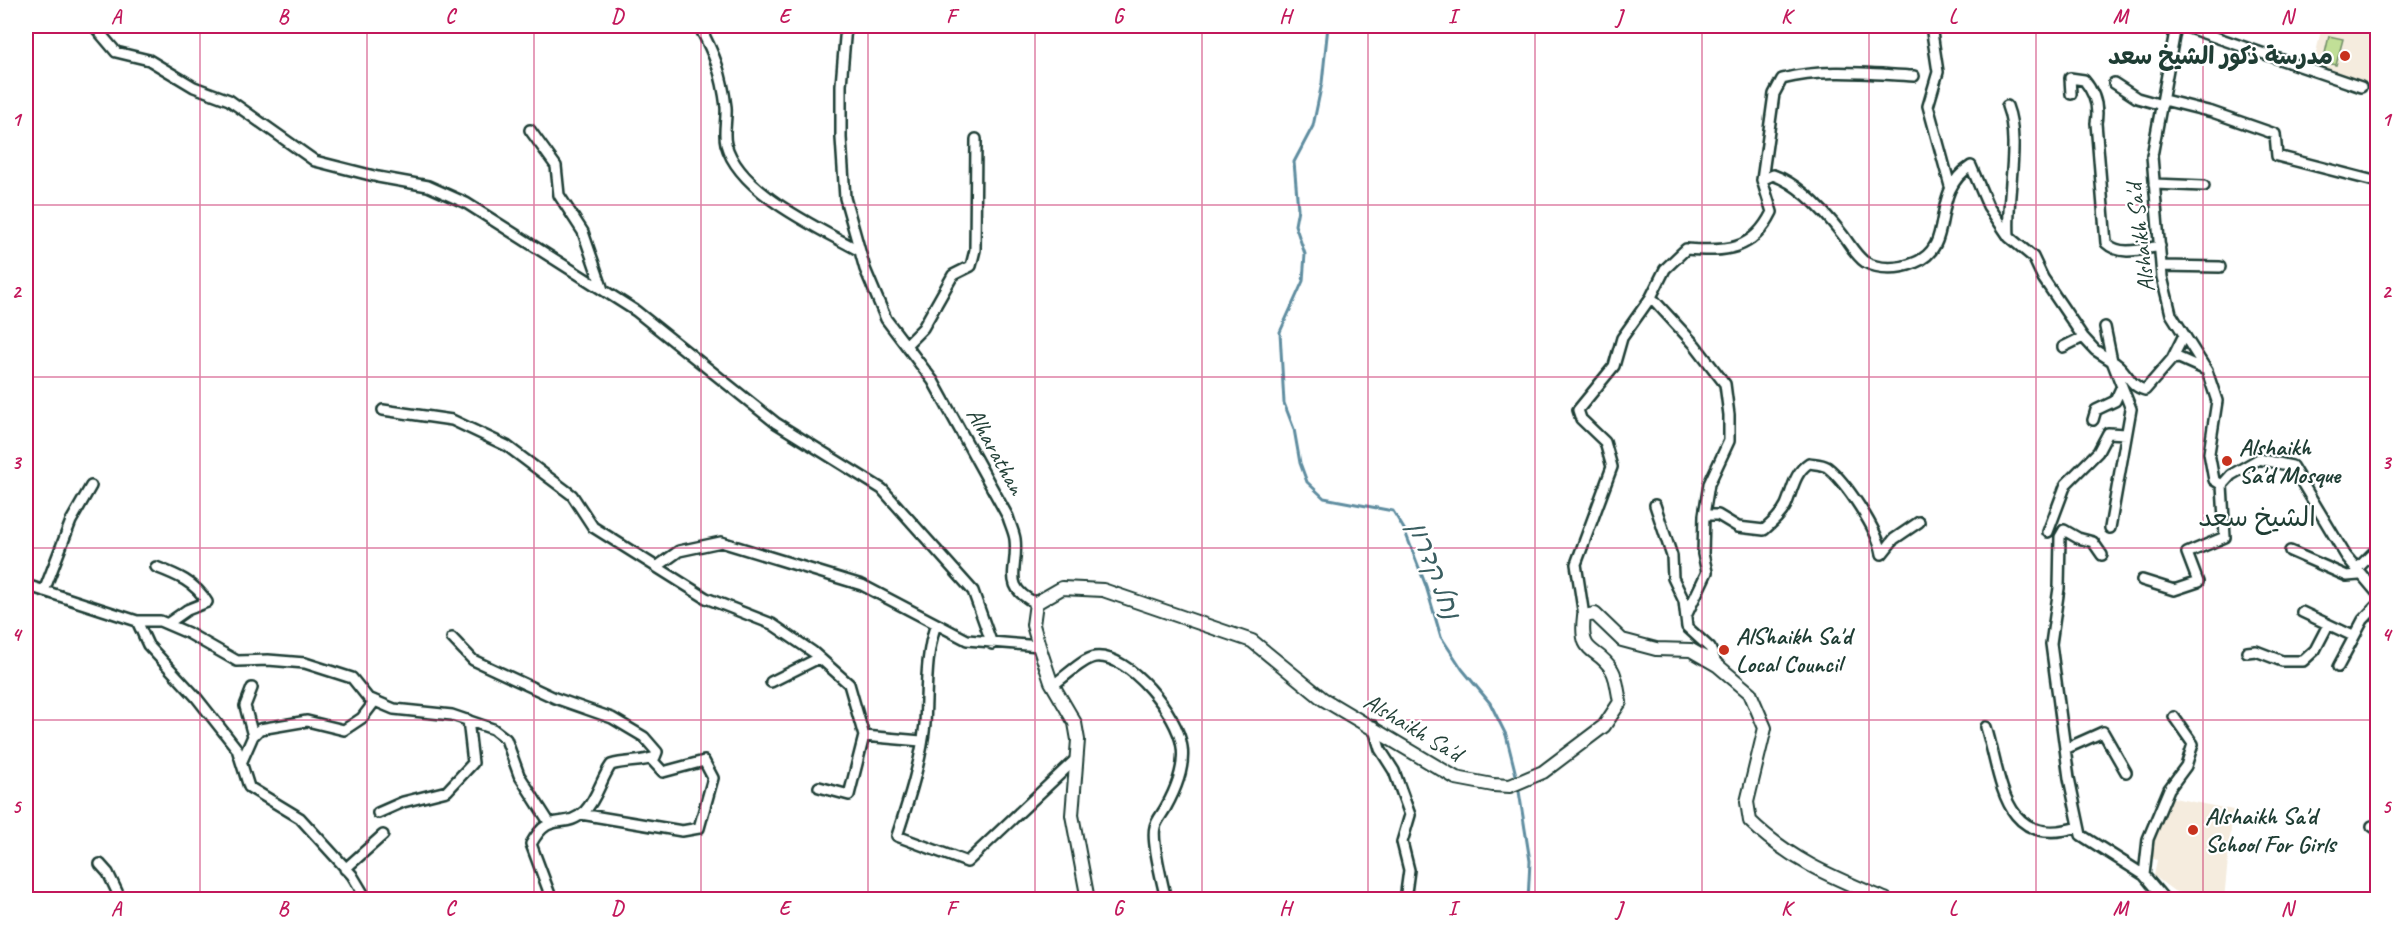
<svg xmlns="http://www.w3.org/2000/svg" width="2403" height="925" font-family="Caveat,'Playpen Sans Arabic','Playpen Sans Hebrew',sans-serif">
<rect width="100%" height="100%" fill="#fff"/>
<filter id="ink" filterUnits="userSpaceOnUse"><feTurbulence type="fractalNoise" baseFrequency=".0167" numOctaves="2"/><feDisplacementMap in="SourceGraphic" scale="12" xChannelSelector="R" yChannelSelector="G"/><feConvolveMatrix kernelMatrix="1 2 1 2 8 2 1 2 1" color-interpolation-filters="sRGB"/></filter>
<g filter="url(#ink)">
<path fill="#f5ecde" d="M 2322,26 L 2377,26 L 2377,47 L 2365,92 L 2311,75 Z
M 2169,797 L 2233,810 L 2224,899 L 2203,899 L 2174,891 L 2154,876 L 2157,860 L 2151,858 L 2148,849 Z"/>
<path fill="#c1df97" stroke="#708e66" stroke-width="1.5" d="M 2329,36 L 2343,39 L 2336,65 L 2323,62 Z"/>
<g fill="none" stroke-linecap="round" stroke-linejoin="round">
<path stroke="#5f8da0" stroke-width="3" d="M 1328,26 L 1322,83 L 1313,126 L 1294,162 L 1298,209 L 1295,225 L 1305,254 L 1303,281 L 1280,332 L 1284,403 L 1294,429 L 1300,463 L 1307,482 L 1324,498 L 1393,511 L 1404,529 L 1426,586 L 1441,637 L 1462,669 L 1490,703 L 1506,735 L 1517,779
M 1518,785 L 1530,861 L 1528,900"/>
<g stroke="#1f3d34" stroke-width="14">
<path id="minor" d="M 94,26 L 116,52 L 149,60 L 194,87 L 229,100 L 315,161 L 378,177 L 428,186 L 466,203 L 636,311 L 776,423 L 882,489 L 973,591 L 992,644
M 699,26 C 715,55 722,74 726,107 C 727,119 723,133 726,144 C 739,193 819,228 860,251
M 846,26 L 841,85 L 841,138 L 845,198 L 865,269 L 886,319 L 933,381 L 1008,517 C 1010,524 1014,532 1015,539 C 1019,569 1000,586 1036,603
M 1931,26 L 1938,72 L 1928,106 L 1950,186
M 2176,26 L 2152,156 L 2162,277 L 2171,314 L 2207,371 L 2217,401 L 2209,453 L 2214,480 L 2222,485 L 2231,475 L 2259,459 L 2292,466 L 2346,556 L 2378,594
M 2183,26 L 2361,87
M 2114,83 L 2137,98 L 2162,105
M 2071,94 L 2070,78 L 2084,80 C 2095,93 2099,107 2096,123 L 2106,243 C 2121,257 2142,249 2160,246
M 2164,100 L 2212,112 L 2275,134 L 2277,156 L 2378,182
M 2007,106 C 2021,142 2006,194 2009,235
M 530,130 L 556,166 L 559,195 L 583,232 L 603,290
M 1762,180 L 1774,94 L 1782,79 C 1824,68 1871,74 1914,76
M 2154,184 L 2204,186
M 2161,266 L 2220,267
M 1651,297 L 1695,345 L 1725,384 L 1729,415 L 1729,441 L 1709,484 L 1704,515 L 1703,554 L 1707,572 L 1686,616
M 2105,327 L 2112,361 C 2127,368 2128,386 2145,390 L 2172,359 L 2184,335
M 907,344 L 923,328 L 953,275 L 971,266 L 975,250 L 976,139
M 2063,347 L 2083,337
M 2172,359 L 2179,358 L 2206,370
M 383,410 L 452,420 L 507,446 L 572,495 L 593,527 L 706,598 L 772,624 L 813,652 L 849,684 L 864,736 L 921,741
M 2093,420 L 2096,410 L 2115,401 L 2122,386
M 1655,505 L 1672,556 L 1673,578 L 1684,601 L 1687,627 L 1710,648 L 1717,665
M 1704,515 L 1718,515 L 1738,527 L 1764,530 C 1773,522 1781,515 1786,505 C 1793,489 1794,473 1809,463 C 1814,464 1822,464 1827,467 C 1846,482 1878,530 1882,554 L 1894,539 L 1919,522
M 2048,532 L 2066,484 L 2098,452 L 2108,433 L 2126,434
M 2290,551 L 2347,576 L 2359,575
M 2102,555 L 2093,542 L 2078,538 L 2064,530 L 2060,537 L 2059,588 L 2051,644 L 2069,778 L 2081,835 L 2144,875 L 2165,900
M 658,566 L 679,551 L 721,542 L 862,585 L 967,640 L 1039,646
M 156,567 C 177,575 195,582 207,602 L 187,610 L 167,624
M 2357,569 L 2378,548
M 2142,580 L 2174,590 L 2198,582 L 2187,553 L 2225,537 L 2222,485
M 26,585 L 137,621 L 160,621 L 188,633 L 237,661 L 268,660 L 305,663 L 352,678 L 368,698 L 394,709 L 452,715 L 493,729 L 506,739 L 519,775 L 549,822
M 44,591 L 71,521 L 91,486
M 2302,612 L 2353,636
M 1584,616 L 1576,564 L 1612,467 L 1605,442 L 1581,419 L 1578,410 L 1614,366 L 1622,338 L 1651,297 L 1665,269 L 1686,249 C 1726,252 1753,251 1772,212 L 1762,180 L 1773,175 C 1800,184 1824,211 1842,234 C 1849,243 1856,256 1865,262 C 1879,270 1900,269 1914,263 C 1958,246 1927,194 1971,166 L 1988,206 L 2009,237 L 2033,257 L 2043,278 L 2083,337 L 2095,350 L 2112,361 L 2119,379 L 2131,409 L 2110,528
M 137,621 L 148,645 L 196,697 L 237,749 L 249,787 L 300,818 L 352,875 L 367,900
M 936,624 C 925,656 927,690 925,724 C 921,762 909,799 897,836 L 967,862 L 1076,759
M 452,638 L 473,660 L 555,698 L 612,718 L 644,737 L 657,752 L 655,757 C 641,763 626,760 611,765 C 601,779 597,799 585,811 C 563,832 551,808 531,844 L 552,900
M 2247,652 L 2256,651 L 2282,661 L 2303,661 L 2315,650 L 2328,625
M 2338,667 L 2363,620 L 2378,604
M 771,682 L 819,658
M 1053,685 C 1064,678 1082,659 1095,657 C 1129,653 1178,715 1182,747 C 1185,768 1176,789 1166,807 C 1163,813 1156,821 1155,827 C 1151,841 1163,884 1166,900
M 252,688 L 245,706 L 253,736
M 1373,726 L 1380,749 L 1394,771 L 1410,815 L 1402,842 L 1409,870 L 1405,900
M 1986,727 C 2002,779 2002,850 2078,827
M 2065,749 L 2103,732 L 2126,772
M 242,761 L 253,736 L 260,729 L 307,721 L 344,730 L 362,718 L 375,701
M 819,787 L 849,795 L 864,736
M 378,813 L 403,802 L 447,791 L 473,763 L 468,720
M 581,814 L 682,831 L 699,828 L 713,778 L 704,761 L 663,772 L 651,759
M 2372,826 L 2378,830
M 100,864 L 108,873 L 121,900
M 345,869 L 383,835
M 2144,875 L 2148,839 L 2169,789 L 2186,766 L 2193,744 L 2174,717"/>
</g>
<g stroke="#1f3d34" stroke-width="16">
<path id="tertiary" d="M 1088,900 L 1072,815 L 1078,740 L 1075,723 L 1051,682 L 1039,646 L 1033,625 L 1036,603 L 1062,588 L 1103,590 L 1252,641 L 1323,699 L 1456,778 L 1493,785 L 1510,786 L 1543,772 L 1604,726 L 1620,702 C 1618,693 1617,678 1612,670 C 1597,645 1579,658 1584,616 L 1595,614 L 1622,640 L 1656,649 L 1691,650 L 1717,665 L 1750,693 L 1765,728 L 1747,802 L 1750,821 C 1791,861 1835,878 1887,900"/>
</g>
<use href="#minor" stroke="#fff" stroke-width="9"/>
<use href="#tertiary" stroke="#fff" stroke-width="12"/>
</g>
</g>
<path fill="none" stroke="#c2185b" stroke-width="1.5" stroke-opacity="0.55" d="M 200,26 L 200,900M 367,26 L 367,900M 534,26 L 534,900M 701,26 L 701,900M 868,26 L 868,900M 1035,26 L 1035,900M 1202,26 L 1202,900M 1368,26 L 1368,900M 1535,26 L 1535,900M 1702,26 L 1702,900M 1869,26 L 1869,900M 2036,26 L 2036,900M 2203,26 L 2203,900M 26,205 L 2378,205M 26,377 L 2378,377M 26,548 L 2378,548M 26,720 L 2378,720"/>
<g fill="#c8321e" stroke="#fff" stroke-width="2">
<circle cx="2345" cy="56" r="6"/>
<circle cx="2227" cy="461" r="6"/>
<circle cx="1724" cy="650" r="6"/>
<circle cx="2193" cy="830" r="6"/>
</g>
<g text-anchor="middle" stroke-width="4.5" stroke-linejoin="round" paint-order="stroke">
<g font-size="24" font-weight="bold" fill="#1f3d34" stroke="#fff" text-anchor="start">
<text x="2333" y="64" text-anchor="end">مدرسة ذكور الشيخ سعد</text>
<text x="2239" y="455">Alshaikh<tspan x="2239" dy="28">Sa'd Mosque</tspan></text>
<text x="1736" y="644">AlShaikh Sa'd<tspan x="1736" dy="28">Local Council</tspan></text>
<text x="2205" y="824">Alshaikh Sa'd<tspan x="2205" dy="28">School For Girls</tspan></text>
</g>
<g font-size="24" fill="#1f3d34" stroke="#fff">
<text transform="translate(2140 238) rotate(-97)" y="8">Alshaikh Sa'd</text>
<text transform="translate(996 451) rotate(61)" y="8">Alharathan</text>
<text transform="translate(1413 727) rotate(31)" y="8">Alshaikh Sa'd</text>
</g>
<g font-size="26" font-style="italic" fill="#3a5e61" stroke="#fff">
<text transform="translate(1435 570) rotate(69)" y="9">נחל קדרון</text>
</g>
<g font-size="27" fill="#1f3d34" stroke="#fff">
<text x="2257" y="526">الشيخ سعد</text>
</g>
</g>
<rect width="2403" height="925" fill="none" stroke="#fff" stroke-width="66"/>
<rect x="33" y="33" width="2337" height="859" fill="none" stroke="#c2185b" stroke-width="2"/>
<g font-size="20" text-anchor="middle" font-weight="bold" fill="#c2185b">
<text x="116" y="23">A</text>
<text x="283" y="23">B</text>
<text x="450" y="23">C</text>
<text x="617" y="23">D</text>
<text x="784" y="23">E</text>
<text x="951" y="23">F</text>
<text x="1118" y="23">G</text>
<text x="1285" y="23">H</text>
<text x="1452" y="23">I</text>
<text x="1619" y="23">J</text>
<text x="1786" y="23">K</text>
<text x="1953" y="23">L</text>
<text x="2120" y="23">M</text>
<text x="2287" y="23">N</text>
<text x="16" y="126">1</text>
<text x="2386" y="126">1</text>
<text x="16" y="298">2</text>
<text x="2386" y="298">2</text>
<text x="16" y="469">3</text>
<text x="2386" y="469">3</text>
<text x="16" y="641">4</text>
<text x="2386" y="641">4</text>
<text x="16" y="813">5</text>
<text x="2386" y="813">5</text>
<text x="116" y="915">A</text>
<text x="283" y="915">B</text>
<text x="450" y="915">C</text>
<text x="617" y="915">D</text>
<text x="784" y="915">E</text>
<text x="951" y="915">F</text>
<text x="1118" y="915">G</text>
<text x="1285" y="915">H</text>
<text x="1452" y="915">I</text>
<text x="1619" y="915">J</text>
<text x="1786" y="915">K</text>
<text x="1953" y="915">L</text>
<text x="2120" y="915">M</text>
<text x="2287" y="915">N</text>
</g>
</svg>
